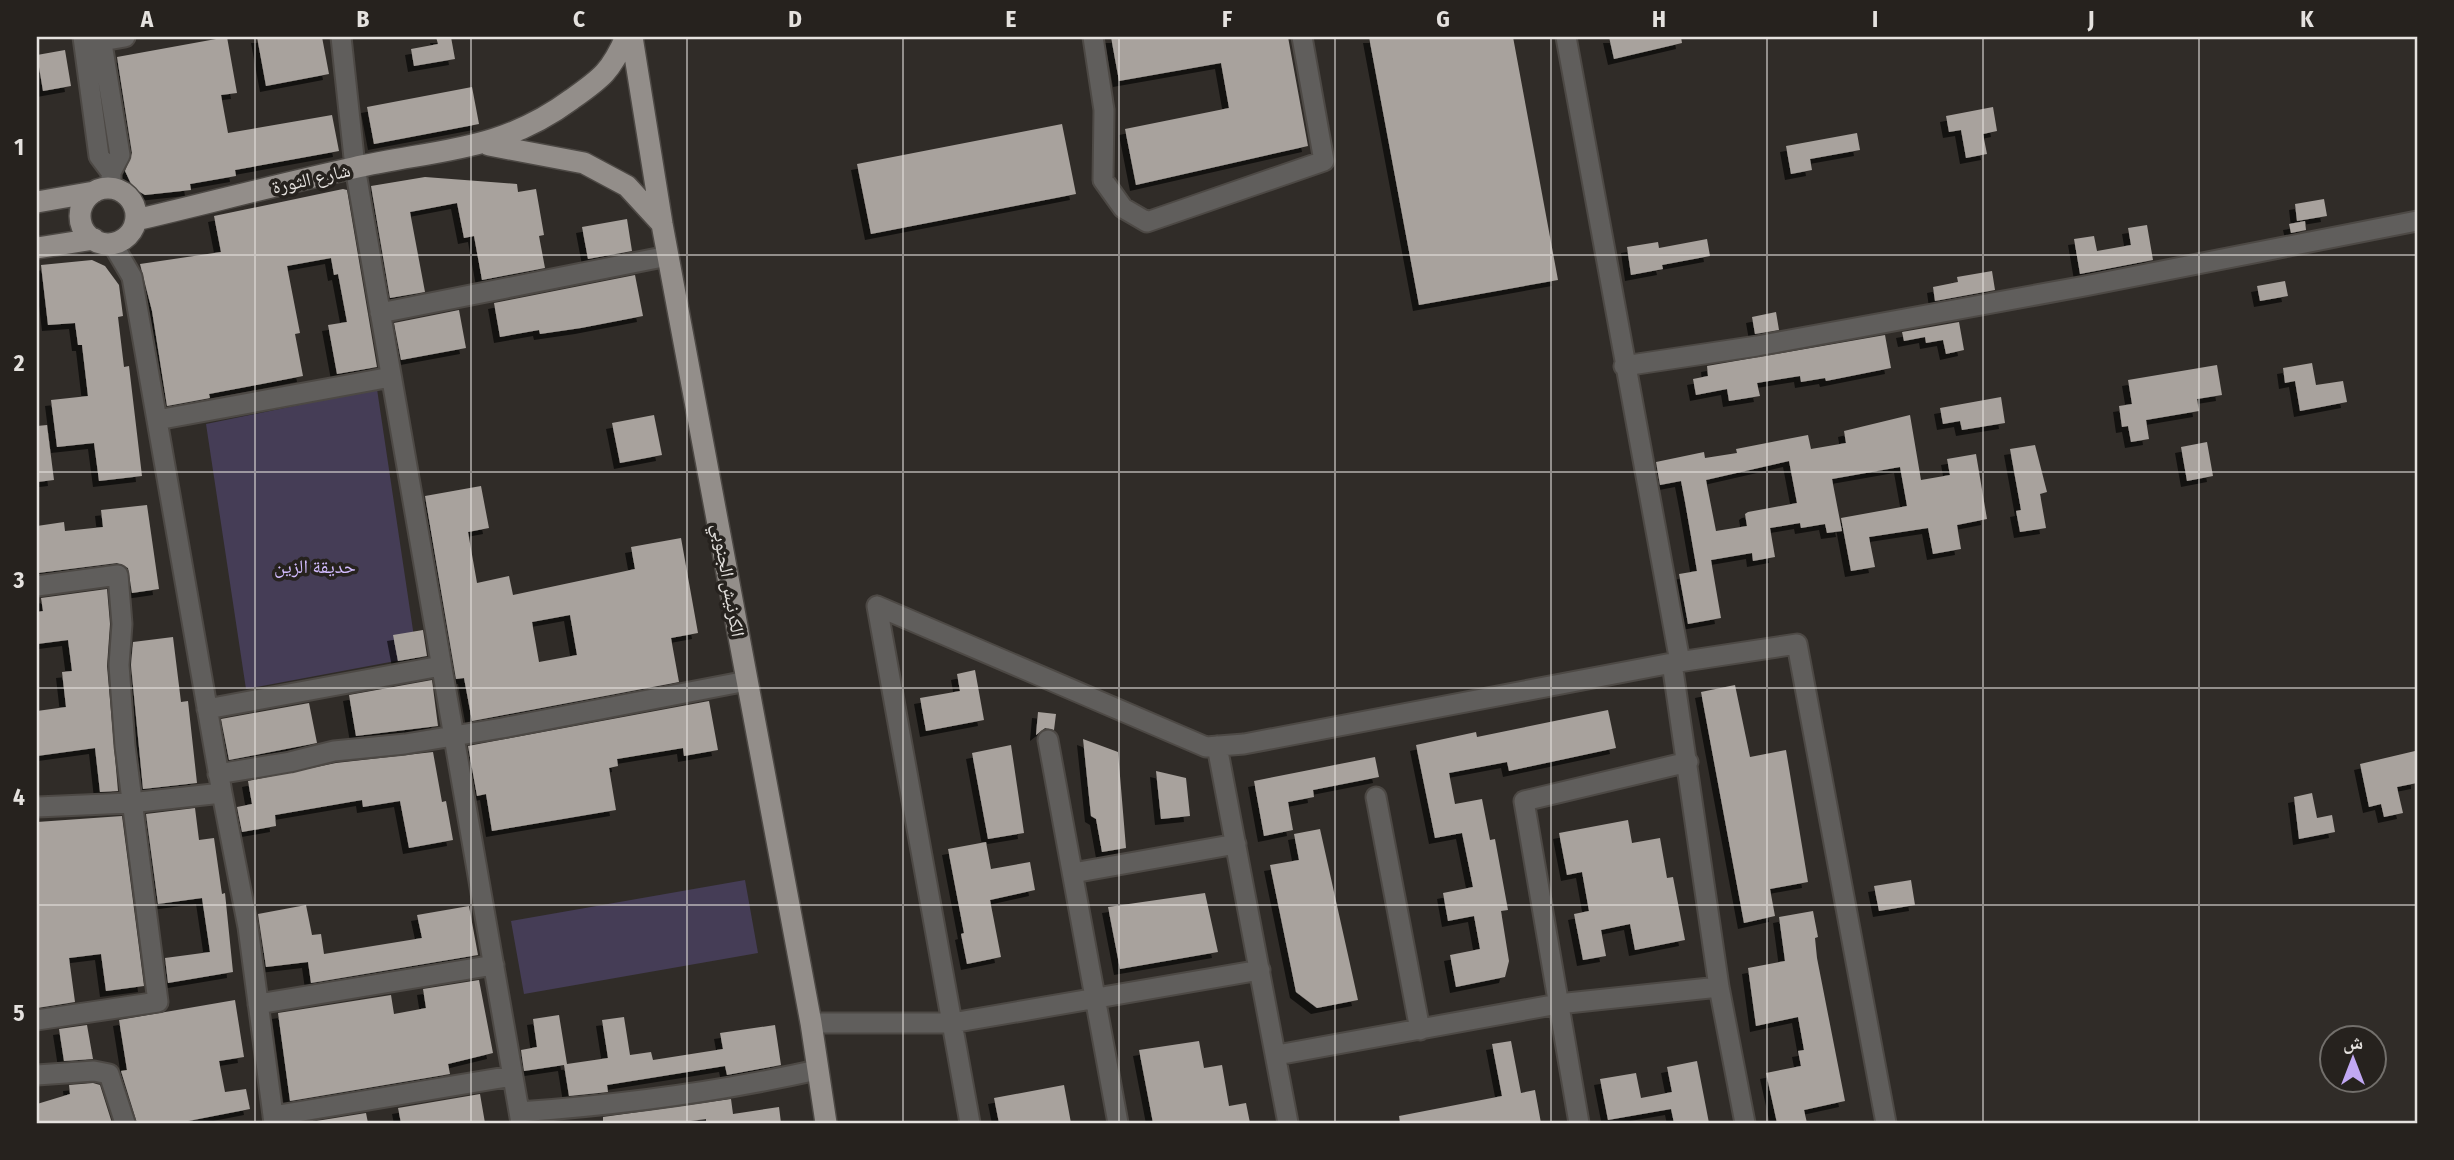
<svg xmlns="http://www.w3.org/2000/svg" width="2454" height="1160" font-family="'Fira Sans Condensed','Noto Naskh Arabic',sans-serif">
<defs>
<filter id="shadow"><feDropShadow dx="-6" dy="6" stdDeviation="0" flood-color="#0009"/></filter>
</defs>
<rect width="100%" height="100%" fill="#302c28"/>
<path fill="#453d56" d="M 377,389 L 417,657 L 246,689 L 206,424 Z
M 745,880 L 758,953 L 524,994 L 511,921 Z"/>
<path fill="#a8a29d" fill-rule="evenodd" filter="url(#shadow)" d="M 227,37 L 237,93 L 221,95 L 228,133 L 332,115 L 339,151 L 235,170 L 236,176 L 190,184 L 191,190 L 145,195 L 133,188 L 125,171 L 132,153 L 117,57 Z
M 257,37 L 322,37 L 329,74 L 266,86 Z
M 436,37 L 451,37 L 455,59 L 414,66 L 411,49 L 438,44 Z
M 1111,37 L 1288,37 L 1308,146 L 1136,185 L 1125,129 L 1229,108 L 1221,63 L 1119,81 Z
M 1369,37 L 1513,37 L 1558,280 L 1419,305 Z
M 1609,37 L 1681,37 L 1682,43 L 1614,59 Z
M 65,50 L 71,86 L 43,91 L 37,55 Z
M 472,87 L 479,124 L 374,144 L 367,107 Z
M 1993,107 L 1997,131 L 1983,134 L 1987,154 L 1966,158 L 1961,130 L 1949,132 L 1946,116 Z
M 1062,124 L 1076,194 L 871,234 L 857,164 Z
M 1857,133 L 1860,150 L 1810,159 L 1812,170 L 1791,174 L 1786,146 Z
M 425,177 L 517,184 L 518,192 L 536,189 L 544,235 L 539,236 L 545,268 L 482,280 L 474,236 L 464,238 L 457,203 L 410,212 L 425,292 L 390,298 L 371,186 Z
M 343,189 L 347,190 L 377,367 L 337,374 L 328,325 L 347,322 L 338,274 L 334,275 L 331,258 L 287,266 L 300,333 L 295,334 L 303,376 L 209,394 L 210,398 L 167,406 L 152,311 L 140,264 L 221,252 L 214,216 Z
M 2324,199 L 2327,216 L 2297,221 L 2295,204 Z
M 627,219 L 632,251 L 588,259 L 582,227 Z
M 2305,221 L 2306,230 L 2291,233 L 2289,224 Z
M 2147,225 L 2153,260 L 2080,274 L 2074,239 L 2094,236 L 2097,251 L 2131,245 L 2128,228 Z
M 1707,239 L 1710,256 L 1662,265 L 1663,269 L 1631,275 L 1627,247 L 1658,242 L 1659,248 Z
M 92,260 L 105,266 L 119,285 L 123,316 L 118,317 L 124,367 L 129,366 L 142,476 L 99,481 L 94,443 L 57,447 L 51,400 L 88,396 L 82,345 L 78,345 L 75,323 L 48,325 L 41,265 Z
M 1992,271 L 1995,290 L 1935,301 L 1933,287 L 1958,282 L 1957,277 Z
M 635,275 L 643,316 L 581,328 L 540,334 L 539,330 L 500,337 L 494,303 Z
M 2285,281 L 2288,296 L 2260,301 L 2257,286 Z
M 459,310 L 466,348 L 401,360 L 394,323 Z
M 1776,312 L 1779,330 L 1755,334 L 1752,317 Z
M 1959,322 L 1964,350 L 1946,354 L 1943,340 L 1926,343 L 1925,337 L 1904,341 L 1902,332 Z
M 1885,335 L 1891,368 L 1826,381 L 1825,378 L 1801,382 L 1800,376 L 1757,383 L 1760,396 L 1729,401 L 1727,389 L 1696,395 L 1693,379 L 1708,376 L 1707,366 Z
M 2312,363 L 2316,385 L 2343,381 L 2347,402 L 2300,411 L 2295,381 L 2285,383 L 2283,368 Z
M 2217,365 L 2222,395 L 2197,399 L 2199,411 L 2146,420 L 2149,439 L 2131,442 L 2128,426 L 2122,427 L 2119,406 L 2132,404 L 2128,380 Z
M 2001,397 L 2005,423 L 1962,430 L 1960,421 L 1943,424 L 1940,408 Z
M 654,415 L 662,455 L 620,463 L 612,423 Z
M 1910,415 L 1921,480 L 1950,475 L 1947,459 L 1976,454 L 1987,519 L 1957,525 L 1961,549 L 1933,554 L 1928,528 L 1869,537 L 1875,567 L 1851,571 L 1841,518 L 1907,506 L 1900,467 L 1832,479 L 1842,531 L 1827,533 L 1825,524 L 1801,528 L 1800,523 L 1770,528 L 1775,557 L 1753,561 L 1752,553 L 1711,560 L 1721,618 L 1688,624 L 1679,574 L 1697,571 L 1685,502 L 1681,481 L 1660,485 L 1656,462 L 1704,452 L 1705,458 L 1737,453 L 1736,449 L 1808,435 L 1811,449 L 1846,443 L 1844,431 ZM 1789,461 L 1797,503 L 1748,512 L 1745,514 L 1747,526 L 1716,531 L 1706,480 Z
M 47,425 L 54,480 L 37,482 L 37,426 Z
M 2207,442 L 2213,476 L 2187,481 L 2181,447 Z
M 2035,445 L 2047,492 L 2040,494 L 2046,528 L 2020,532 L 2016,511 L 2021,510 L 2010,449 Z
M 481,486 L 489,528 L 468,532 L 477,583 L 509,576 L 513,595 L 635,569 L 631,547 L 681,538 L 698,633 L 671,638 L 679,682 L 472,721 L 464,678 L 456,679 L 425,496 ZM 570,615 L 577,655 L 539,662 L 532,622 Z
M 147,505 L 159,589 L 132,593 L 128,568 L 117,563 L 38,573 L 37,526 L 64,522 L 65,531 L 103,527 L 101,510 Z
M 107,589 L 110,624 L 107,666 L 118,791 L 100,792 L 95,748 L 37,756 L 37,711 L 66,707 L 62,672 L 72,671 L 68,640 L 37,644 L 37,612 L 43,611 L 41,598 Z
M 423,630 L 427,656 L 398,661 L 393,635 Z
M 173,637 L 181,702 L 188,701 L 197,783 L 143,789 L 131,665 L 133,642 Z
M 975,670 L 984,720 L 926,731 L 920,698 L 960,691 L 957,674 Z
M 432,680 L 438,726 L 356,736 L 349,695 Z
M 1735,685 L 1750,757 L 1786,750 L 1808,882 L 1770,889 L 1775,916 L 1744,923 L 1701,692 Z
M 709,701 L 718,750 L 684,756 L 683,748 L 617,759 L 618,766 L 609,768 L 616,810 L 492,831 L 486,794 L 477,796 L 468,746 Z
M 309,703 L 317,743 L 229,760 L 221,719 Z
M 1608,710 L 1616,748 L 1509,771 L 1507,762 L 1449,773 L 1455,804 L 1482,799 L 1490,840 L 1495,839 L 1508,910 L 1501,911 L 1509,961 L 1505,977 L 1456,987 L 1450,955 L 1480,949 L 1474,916 L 1448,921 L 1443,893 L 1473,887 L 1462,833 L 1435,838 L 1416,745 L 1476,732 L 1477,737 Z
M 1038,712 L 1056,714 L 1054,730 L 1045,728 L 1036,735 Z
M 1083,739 L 1118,752 L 1126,848 L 1102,852 L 1096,819 L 1091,816 Z
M 1011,745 L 1024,833 L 988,839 L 972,753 Z
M 2415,751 L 2417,783 L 2397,787 L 2403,813 L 2384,817 L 2381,804 L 2369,807 L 2360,764 Z
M 433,752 L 442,802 L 446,801 L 453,840 L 409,848 L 400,801 L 363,807 L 362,800 L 275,815 L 276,826 L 242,832 L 237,807 L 252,804 L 248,781 L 336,763 Z
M 1375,757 L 1379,777 L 1313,790 L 1314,797 L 1288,802 L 1293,830 L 1264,836 L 1254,781 Z
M 1156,771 L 1186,778 L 1190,816 L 1161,819 Z
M 2312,793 L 2317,818 L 2332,815 L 2335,832 L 2299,839 L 2294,797 Z
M 195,808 L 199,840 L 214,838 L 222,894 L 225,893 L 233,972 L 168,983 L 165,958 L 210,952 L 202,898 L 158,904 L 146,814 Z
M 122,816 L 144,986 L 106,991 L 101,954 L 69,958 L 75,1002 L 37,1008 L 37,822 Z
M 1628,820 L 1632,843 L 1660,838 L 1667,878 L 1673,877 L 1685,940 L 1635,950 L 1630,924 L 1601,930 L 1606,956 L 1583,960 L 1574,914 L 1589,911 L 1582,872 L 1567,875 L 1559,833 Z
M 1320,829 L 1358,1000 L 1317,1008 L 1296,992 L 1270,865 L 1299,860 L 1294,834 Z
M 986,842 L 991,869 L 1030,862 L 1035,890 L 990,900 L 1001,957 L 967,964 L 961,934 L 964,933 L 948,849 Z
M 1911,880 L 1915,905 L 1879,911 L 1874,886 Z
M 1205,893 L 1218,952 L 1120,969 L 1108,907 Z
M 306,905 L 312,935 L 321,934 L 324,954 L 422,938 L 417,915 L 469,906 L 478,955 L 311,983 L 308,962 L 266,967 L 258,914 Z
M 1813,911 L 1818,937 L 1815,938 L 1817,958 L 1845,1101 L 1804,1110 L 1807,1123 L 1777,1123 L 1766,1073 L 1801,1066 L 1798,1051 L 1804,1050 L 1798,1017 L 1756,1026 L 1748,968 L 1785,961 L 1779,917 Z
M 479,980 L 493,1053 L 448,1064 L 450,1074 L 290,1101 L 278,1013 L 391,995 L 394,1014 L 426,1008 L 423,989 Z
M 235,1000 L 244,1057 L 219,1061 L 225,1092 L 246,1089 L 250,1109 L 178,1123 L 137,1123 L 121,1071 L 127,1070 L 119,1020 Z
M 559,1015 L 567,1064 L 608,1058 L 602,1020 L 624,1017 L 630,1055 L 651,1052 L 653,1060 L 723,1049 L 720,1033 L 775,1025 L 781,1065 L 727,1075 L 725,1066 L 607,1085 L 608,1092 L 569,1096 L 564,1065 L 524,1071 L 521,1050 L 537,1047 L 533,1019 Z
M 87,1025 L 93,1059 L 64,1061 L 59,1029 Z
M 1199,1041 L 1204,1068 L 1222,1065 L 1229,1106 L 1246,1103 L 1250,1123 L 1153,1123 L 1139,1050 Z
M 1511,1041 L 1521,1093 L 1535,1090 L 1541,1123 L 1400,1123 L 1399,1116 L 1502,1096 L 1492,1044 Z
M 1697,1061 L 1709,1123 L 1674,1123 L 1671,1109 L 1608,1120 L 1600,1079 L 1636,1073 L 1641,1098 L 1672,1092 L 1667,1067 Z
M 93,1083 L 100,1085 L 112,1123 L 37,1123 L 37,1104 L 70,1094 L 69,1085 Z
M 1064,1085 L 1071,1123 L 999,1123 L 994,1098 Z
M 480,1094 L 485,1123 L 401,1123 L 398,1108 Z
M 731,1099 L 733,1114 L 779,1107 L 781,1123 L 706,1123 L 706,1119 L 675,1123 L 603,1123 L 603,1117 Z
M 366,1113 L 368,1123 L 304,1123 Z"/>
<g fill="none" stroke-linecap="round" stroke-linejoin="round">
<g stroke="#4d4945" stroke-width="23">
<path id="minor" d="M 83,37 L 99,156 L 111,172
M 101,37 L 120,155 L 111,172 L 111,188
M 341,37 L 355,167 L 521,1123
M 1093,37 L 1104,110 L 1103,180 L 1123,208 L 1147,222 L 1324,161 L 1302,37
M 1566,37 L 1680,662
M 102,41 L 125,37
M 112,243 L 132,277 L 222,793 L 248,927 L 274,1123
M 380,313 L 668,256
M 1624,366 L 1757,346 L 2085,286 L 2417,221
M 157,420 L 391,377
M 37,586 L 118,575 L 122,624 L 119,665 L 125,746 L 158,1002 L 37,1020
M 877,606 L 1206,747 L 1244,744 L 1672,663 L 1797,644 L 1886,1123
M 877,606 L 970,1123
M 1672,663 L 1719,987 L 1745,1123
M 207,709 L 441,666
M 1048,740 L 1118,1123
M 1217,746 L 1288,1123
M 218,774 L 290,762 L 334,751 L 405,744 L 502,728 L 747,681
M 1376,797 L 1420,1030
M 37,807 L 130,803 L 222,793
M 1073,873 L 1236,844
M 258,1004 L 494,965
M 811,1023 L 952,1023 L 1260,970
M 1277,1055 L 1558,1004 L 1719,987
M 37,1075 L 94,1071 L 109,1074 L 125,1123
M 519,1112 C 620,1105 718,1092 817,1070
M 273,1116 L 512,1076
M 1579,1123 L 1524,801 L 1688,762"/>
</g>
<g stroke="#4d4945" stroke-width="24">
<path id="major" d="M 632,37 L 662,224 L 811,1023 L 826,1123
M 489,145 L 584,163 L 627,186 L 662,224
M80 216a28 28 0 1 1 56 0a28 28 0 1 1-56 0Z
M 37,202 L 94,192
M 136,220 C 208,203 280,184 353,168 C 436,149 499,153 572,99 C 602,78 611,71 626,37
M 37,248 L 94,239"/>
</g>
<use href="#minor" stroke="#605e5c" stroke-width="19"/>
<use href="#major" stroke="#938e8a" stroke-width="21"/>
</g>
<path fill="none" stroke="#e5e2df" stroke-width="2" stroke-opacity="0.55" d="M 255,37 L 255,1123M 471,37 L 471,1123M 687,37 L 687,1123M 903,37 L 903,1123M 1119,37 L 1119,1123M 1335,37 L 1335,1123M 1551,37 L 1551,1123M 1767,37 L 1767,1123M 1983,37 L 1983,1123M 2199,37 L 2199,1123M 37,255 L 2417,255M 37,472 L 2417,472M 37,688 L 2417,688M 37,905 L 2417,905"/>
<g text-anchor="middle" stroke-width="7" stroke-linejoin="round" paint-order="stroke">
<g font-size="19" fill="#e5e2df" stroke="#26221e">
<text transform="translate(311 178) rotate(-13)" y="7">شارع الثورة</text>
<text transform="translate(729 580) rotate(80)" y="7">الكرنيش الجنوبي</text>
</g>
<g font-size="19" fill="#d2bcfe" stroke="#26221e">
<text x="315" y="573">حديقة الزين</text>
</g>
</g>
<rect width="2454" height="1160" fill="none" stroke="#26221e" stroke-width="77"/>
<g transform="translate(2353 1059)"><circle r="33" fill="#26221e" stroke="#726f6b" stroke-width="2"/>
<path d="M0-5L12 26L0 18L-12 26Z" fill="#c1a8f3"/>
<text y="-10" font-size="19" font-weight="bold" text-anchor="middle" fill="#e5e2df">ش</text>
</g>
<rect x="38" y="38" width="2378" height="1084" fill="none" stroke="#e5e2df" stroke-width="2.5"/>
<g font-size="23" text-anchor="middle" font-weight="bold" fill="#e5e2df">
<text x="147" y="27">A</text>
<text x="363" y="27">B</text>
<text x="579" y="27">C</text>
<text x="795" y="27">D</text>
<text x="1011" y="27">E</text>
<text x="1227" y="27">F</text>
<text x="1443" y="27">G</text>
<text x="1659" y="27">H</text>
<text x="1875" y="27">I</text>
<text x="2091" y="27">J</text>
<text x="2307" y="27">K</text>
<text x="19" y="155">1</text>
<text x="19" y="371">2</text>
<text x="19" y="588">3</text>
<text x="19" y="805">4</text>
<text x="19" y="1021">5</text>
</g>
</svg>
